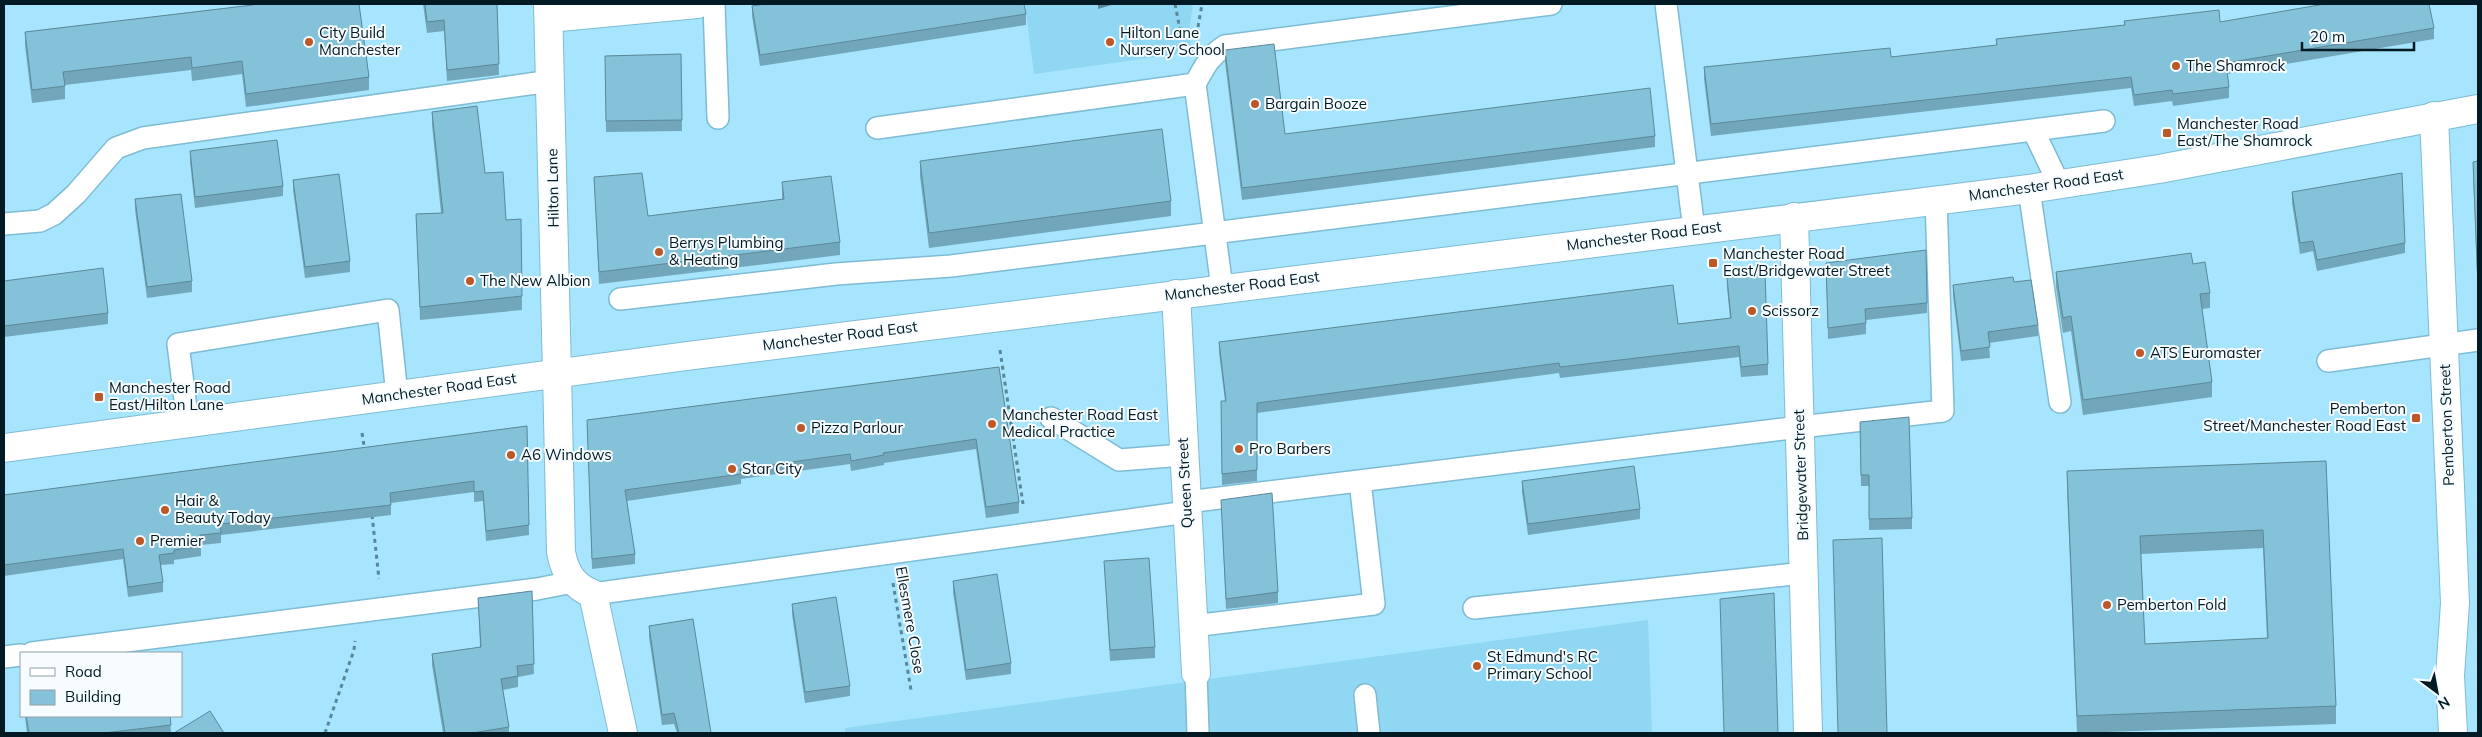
<svg xmlns="http://www.w3.org/2000/svg" width="2482" height="737" font-family="Mulish,sans-serif">
<rect width="100%" height="100%" fill="#a6e5fd"/>
<path fill="#8fd7f2" d="M 1025,4 L 1193,4 L 1189,32 L 1192,52 L 1034,74 Z
M 1648,620 L 1652,733 L 845,733 L 845,728 Z"/>
<g fill="none" stroke-linecap="round" stroke-linejoin="round">
<g stroke="#7ebcd3" stroke-width="24">
<path id="service" d="M 714,4 L 718,118
M 1666,4 L 1694,230
M 1195,84 C 1204,68 1209,56 1225,46 L 1551,4
M 877,128 L 1195,84 L 1222,288
M 2033,130 L 2059,184
M 2029,189 L 2060,402
M 4,224 L 40,221 L 54,214 L 76,194 L 116,148 L 143,138 L 551,81
M 620,299 L 836,274 L 951,266 L 2104,121
M 2328,361 L 2478,340
M 1051,418 L 1119,460 L 1183,455
M 188,424 L 178,344 L 388,310 L 397,395
M 1187,502 L 1800,427 L 1943,411 L 1936,199
M 593,594 L 1187,512
M 1474,608 L 1804,573
M 1193,626 L 1374,604 L 1360,481
M 32,653 L 537,589 L 573,582
M 4,657 L 21,655
M 1196,673 L 1198,733
M 1365,695 L 1369,733"/>
</g>
<g stroke="#7ebcd3" stroke-width="30">
<path id="minor" d="M 549,18 L 697,4
M 1794,217 L 1808,733
M 1176,294 L 1196,673
M 557,373 L 561,552 C 565,573 573,586 593,594 L 623,733"/>
</g>
<g stroke="#7ebcd3" stroke-width="30">
<path id="tertiary" d="M 548,4 L 557,373
M 2434,116 L 2455,603 L 2450,676 L 2453,733"/>
</g>
<g stroke="#7ebcd3" stroke-width="30">
<path id="primary" d="M 4,448 L 687,356 L 2029,189 L 2159,169 L 2478,109"/>
</g>
<path stroke="#5a8798" stroke-width="3" stroke-dasharray="4 4" stroke-linecap="butt" d="M 1175,4 L 1183,45
M 1198,27 L 1202,4
M 1000,350 L 1023,504
M 362,433 L 365,452
M 372,515 L 379,579
M 893,583 L 911,690
M 325,733 L 354,650 L 355,641"/>
<use href="#service" stroke="#fff" stroke-width="21"/>
<use href="#minor" stroke="#fff" stroke-width="28"/>
<use href="#tertiary" stroke="#fff" stroke-width="28"/>
<use href="#primary" stroke="#fff" stroke-width="28"/>
</g>
<path fill="#72a7bb" fill-rule="evenodd" d="M 251,4 L 359,4 L 369,77 L 369,90 L 246,107 L 242,74 L 192,81 L 191,70 L 65,85 L 65,99 L 32,103 L 25,45 L 25,32 L 251,5 Z
M 423,4 L 497,4 L 499,75 L 447,81 L 444,31 L 427,33 Z
M 752,6 L 1026,14 L 1026,25 L 760,66 L 752,16 Z
M 2124,21 L 2220,22 L 2434,28 L 2434,39 L 2227,74 L 2229,87 L 2229,98 L 2173,106 L 2172,101 L 2134,106 L 2131,88 L 1711,136 L 1704,79 L 1704,67 L 1891,57 L 1996,45 L 1996,39 L 2124,25 Z
M 1225,50 L 1285,134 L 1655,136 L 1655,147 L 1242,200 L 1225,62 Z
M 681,54 L 682,131 L 606,132 L 605,56 Z
M 432,112 L 485,173 L 506,220 L 521,219 L 522,310 L 420,320 L 416,214 L 441,213 L 432,125 Z
M 190,151 L 283,186 L 283,196 L 195,208 L 190,162 Z
M 920,161 L 1171,201 L 1171,216 L 929,248 L 920,176 Z
M 2478,161 L 2478,298 L 2473,173 L 2473,162 Z
M 594,177 L 648,216 L 782,199 L 782,182 L 840,242 L 840,255 L 599,284 Z
M 293,180 L 350,261 L 350,272 L 305,278 L 293,190 Z
M 2292,192 L 2405,243 L 2405,253 L 2317,271 L 2313,251 L 2300,254 L 2292,203 Z
M 135,199 L 192,281 L 192,292 L 147,298 L 135,210 Z
M 1826,263 L 1927,303 L 1927,313 L 1866,320 L 1866,334 L 1828,339 Z
M 2193,264 L 2210,293 L 2210,308 L 2202,309 L 2212,382 L 2212,397 L 2083,415 L 2071,331 L 2063,333 L 2056,287 L 2056,272 Z
M 1727,278 L 1768,364 L 1768,375 L 1741,377 L 1739,357 L 1560,378 L 1559,373 L 1257,413 L 1257,481 L 1222,485 L 1221,401 L 1225,401 L 1219,353 L 1219,342 L 1678,324 L 1730,318 L 1727,288 Z
M 4,281 L 108,313 L 108,324 L 4,337 Z
M 2014,282 L 2038,325 L 2038,336 L 1989,343 L 1990,358 L 1961,361 L 1953,296 L 1953,285 Z
M 999,367 L 1019,502 L 1019,513 L 986,518 L 976,449 L 884,463 L 884,465 L 851,471 L 850,464 L 741,479 L 741,484 L 627,501 L 635,554 L 635,564 L 592,569 L 587,420 Z
M 1860,422 L 1912,518 L 1912,529 L 1869,530 L 1869,486 L 1861,486 Z
M 527,426 L 529,535 L 486,541 L 483,501 L 474,502 L 474,492 L 391,503 L 391,515 L 221,535 L 221,543 L 201,545 L 201,556 L 174,560 L 174,564 L 161,565 L 163,582 L 163,592 L 128,597 L 123,559 L 4,576 L 4,495 Z
M 2326,461 L 2336,706 L 2336,724 L 2077,733 L 2067,489 L 2067,471 ZM 2263,548 L 2267,638 L 2145,644 L 2141,554 Z
M 1522,481 L 1640,509 L 1640,519 L 1528,535 L 1522,492 Z
M 1221,500 L 1278,592 L 1278,603 L 1226,609 Z
M 1104,561 L 1155,647 L 1155,658 L 1110,661 Z
M 953,581 L 1011,663 L 1011,674 L 966,680 L 953,592 Z
M 532,591 L 534,674 L 518,677 L 518,687 L 503,690 L 509,727 L 509,733 L 443,733 L 432,665 L 432,654 L 480,647 L 478,598 Z
M 792,604 L 850,686 L 850,696 L 805,703 L 792,614 Z
M 649,626 L 711,733 L 677,733 L 674,724 L 662,725 L 649,637 Z
M 25,716 L 170,716 L 171,733 L 27,733 Z"/>
<path fill="#5c8898" d="M 1098,4 L 1115,4 L 1098,9 Z"/>
<path fill="#84c2d9" stroke="#5c8898" fill-rule="evenodd" d="M 253,4 L 359,4 L 369,77 L 246,94 L 242,61 L 192,68 L 191,57 L 63,72 L 65,86 L 32,90 L 25,32 L 253,5 Z
M 425,4 L 497,4 L 499,64 L 447,70 L 444,20 L 427,22 Z
M 765,4 L 1024,4 L 1026,14 L 760,55 L 752,6 Z
M 2325,4 L 2429,4 L 2434,28 L 2226,63 L 2229,87 L 2173,94 L 2172,90 L 2134,95 L 2131,77 L 1711,124 L 1704,67 L 1890,48 L 1891,57 L 1997,45 L 1996,39 L 2125,25 L 2124,21 L 2219,10 L 2220,22 Z
M 1274,44 L 1285,134 L 1650,88 L 1655,136 L 1242,188 L 1225,50 Z
M 681,54 L 682,120 L 606,121 L 605,56 Z
M 477,106 L 485,173 L 503,172 L 506,220 L 521,219 L 522,296 L 420,307 L 416,214 L 443,213 L 432,112 Z
M 1162,129 L 1171,201 L 929,233 L 920,161 Z
M 277,140 L 283,186 L 195,197 L 190,151 Z
M 2478,161 L 2478,287 L 2473,162 Z
M 642,173 L 648,216 L 784,199 L 782,182 L 831,176 L 840,242 L 599,272 L 594,177 Z
M 2402,173 L 2405,243 L 2317,260 L 2313,241 L 2300,243 L 2292,192 Z
M 339,174 L 350,261 L 305,267 L 293,180 Z
M 181,194 L 192,281 L 147,287 L 135,199 Z
M 1926,250 L 1927,303 L 1865,309 L 1866,323 L 1828,328 L 1826,263 Z
M 2191,253 L 2193,264 L 2205,262 L 2210,293 L 2200,294 L 2212,382 L 2083,400 L 2071,316 L 2063,318 L 2056,272 Z
M 103,268 L 108,313 L 4,326 L 4,281 Z
M 1765,271 L 1768,364 L 1741,367 L 1739,346 L 1560,367 L 1559,363 L 1257,403 L 1257,470 L 1222,474 L 1221,401 L 1226,401 L 1219,342 L 1673,285 L 1678,324 L 1731,318 L 1727,278 Z
M 2013,277 L 2014,282 L 2031,280 L 2038,325 L 1988,332 L 1990,347 L 1961,351 L 1953,285 Z
M 999,367 L 1019,502 L 986,507 L 976,439 L 883,453 L 884,455 L 851,461 L 850,454 L 740,469 L 741,474 L 625,490 L 635,554 L 592,559 L 587,420 Z
M 1909,417 L 1912,518 L 1869,519 L 1869,475 L 1861,475 L 1860,422 Z
M 527,426 L 529,525 L 486,531 L 483,491 L 474,492 L 474,481 L 390,493 L 391,505 L 220,524 L 221,533 L 200,535 L 201,546 L 174,550 L 174,553 L 159,555 L 163,582 L 128,587 L 123,549 L 4,565 L 4,495 Z
M 2326,461 L 2336,706 L 2077,716 L 2067,471 ZM 2263,530 L 2268,638 L 2145,644 L 2140,536 Z
M 1634,466 L 1640,509 L 1528,524 L 1522,481 Z
M 1272,493 L 1278,592 L 1226,599 L 1221,500 Z
M 1882,538 L 1887,733 L 1838,733 L 1833,540 Z
M 1149,558 L 1155,647 L 1110,650 L 1104,561 Z
M 997,574 L 1011,663 L 966,670 L 953,581 Z
M 532,591 L 534,664 L 517,666 L 518,676 L 501,679 L 509,727 L 472,733 L 445,733 L 432,654 L 481,647 L 478,598 Z
M 1774,593 L 1778,733 L 1724,733 L 1720,599 Z
M 836,597 L 850,686 L 805,692 L 792,604 Z
M 693,619 L 711,733 L 679,733 L 674,713 L 662,715 L 649,626 Z
M 210,711 L 224,733 L 174,733 Z
M 26,716 L 170,716 L 171,725 L 104,733 L 29,733 Z"/>
<g fill="#bc5727" stroke="#f6fcff" stroke-width="2">
<circle cx="309" cy="42" r="5"/>
<circle cx="1110" cy="42" r="5"/>
<circle cx="2176" cy="66" r="5"/>
<circle cx="1255" cy="104" r="5"/>
<rect x="2162" y="128" width="10" height="10" rx="2.5"/>
<circle cx="659" cy="252" r="5"/>
<rect x="1708" y="258" width="10" height="10" rx="2.5"/>
<circle cx="470" cy="281" r="5"/>
<circle cx="1752" cy="311" r="5"/>
<circle cx="2140" cy="353" r="5"/>
<rect x="94" y="392" width="10" height="10" rx="2.5"/>
<rect x="2411" y="413" width="10" height="10" rx="2.5"/>
<circle cx="992" cy="424" r="5"/>
<circle cx="801" cy="428" r="5"/>
<circle cx="1239" cy="449" r="5"/>
<circle cx="511" cy="455" r="5"/>
<circle cx="732" cy="469" r="5"/>
<circle cx="165" cy="510" r="5"/>
<circle cx="140" cy="541" r="5"/>
<circle cx="2107" cy="605" r="5"/>
<circle cx="1477" cy="666" r="5"/>
</g>
<g text-anchor="middle" stroke-width="4" stroke-linejoin="round" paint-order="stroke">
<g font-size="15" fill="#011a23" stroke="#f6fcff" text-anchor="start">
<text x="319" y="38">City Build<tspan x="319" dy="17">Manchester</tspan></text>
<text x="1120" y="38">Hilton Lane<tspan x="1120" dy="17">Nursery School</tspan></text>
<text x="2186" y="71">The Shamrock</text>
<text x="1265" y="109">Bargain Booze</text>
<text x="2177" y="129">Manchester Road<tspan x="2177" dy="17">East/The Shamrock</tspan></text>
<text x="669" y="248">Berrys Plumbing<tspan x="669" dy="17">&amp; Heating</tspan></text>
<text x="1723" y="259">Manchester Road<tspan x="1723" dy="17">East/Bridgewater Street</tspan></text>
<text x="480" y="286">The New Albion</text>
<text x="1762" y="316">Scissorz</text>
<text x="2150" y="358">ATS Euromaster</text>
<text x="109" y="393">Manchester Road<tspan x="109" dy="17">East/Hilton Lane</tspan></text>
<text x="2406" y="414" text-anchor="end">Pemberton<tspan x="2406" dy="17">Street/Manchester Road East</tspan></text>
<text x="1002" y="420">Manchester Road East<tspan x="1002" dy="17">Medical Practice</tspan></text>
<text x="811" y="433">Pizza Parlour</text>
<text x="1249" y="454">Pro Barbers</text>
<text x="521" y="460">A6 Windows</text>
<text x="742" y="474">Star City</text>
<text x="175" y="506">Hair &amp;<tspan x="175" dy="17">Beauty Today</tspan></text>
<text x="150" y="546">Premier</text>
<text x="2117" y="610">Pemberton Fold</text>
<text x="1487" y="662">St Edmund's RC<tspan x="1487" dy="17">Primary School</tspan></text>
</g>
<g font-size="15" fill="#011a23" stroke="#f6fcff">
<text transform="translate(2046 185) rotate(-8)" y="5">Manchester Road East</text>
<text transform="translate(553 188) rotate(-91)" y="5">Hilton Lane</text>
<text transform="translate(1644 236) rotate(-7)" y="5">Manchester Road East</text>
<text transform="translate(1242 286) rotate(-7)" y="5">Manchester Road East</text>
<text transform="translate(840 336) rotate(-7)" y="5">Manchester Road East</text>
<text transform="translate(439 389) rotate(-8)" y="5">Manchester Road East</text>
<text transform="translate(2447 425) rotate(-92)" y="5">Pemberton Street</text>
<text transform="translate(1801 475) rotate(-92)" y="5">Bridgewater Street</text>
<text transform="translate(1185 483) rotate(-93)" y="5">Queen Street</text>
<text transform="translate(910 620) rotate(80)" y="5">Ellesmere Close</text>
</g>
</g>
<rect width="2482" height="737" fill="none" stroke="#011a23" stroke-width="10"/>
<rect x="20" y="652" width="162" height="65" fill="#f6fcff" stroke="#94a2a7"/>
<rect x="30" y="668" width="25" height="8" fill="#ffffff" stroke="#94a2a7"/>
<text x="65" y="677" font-size="15" fill="#011a23">Road</text>
<rect x="30" y="690" width="25" height="15" fill="#84c2d9" stroke="#94a2a7"/>
<text x="65" y="702" font-size="15" fill="#011a23">Building</text>
<g transform="translate(2437 692) rotate(148)" stroke="#f6fcff" stroke-width="4" paint-order="stroke">
<path d="M0-4L9 19L0 12L-9 19Z" fill="#011a23"/>
<text y="-8" font-size="14" font-weight="bold" text-anchor="middle" fill="#011a23">N</text>
</g>
<path d="M2302 42v8h112v-8" fill="none" stroke="#011a23" stroke-width="2.5"/>
<text x="2310" y="42" font-size="15" fill="#011a23" stroke="#f6fcff" stroke-width="4" paint-order="stroke">20 m</text>
</svg>
